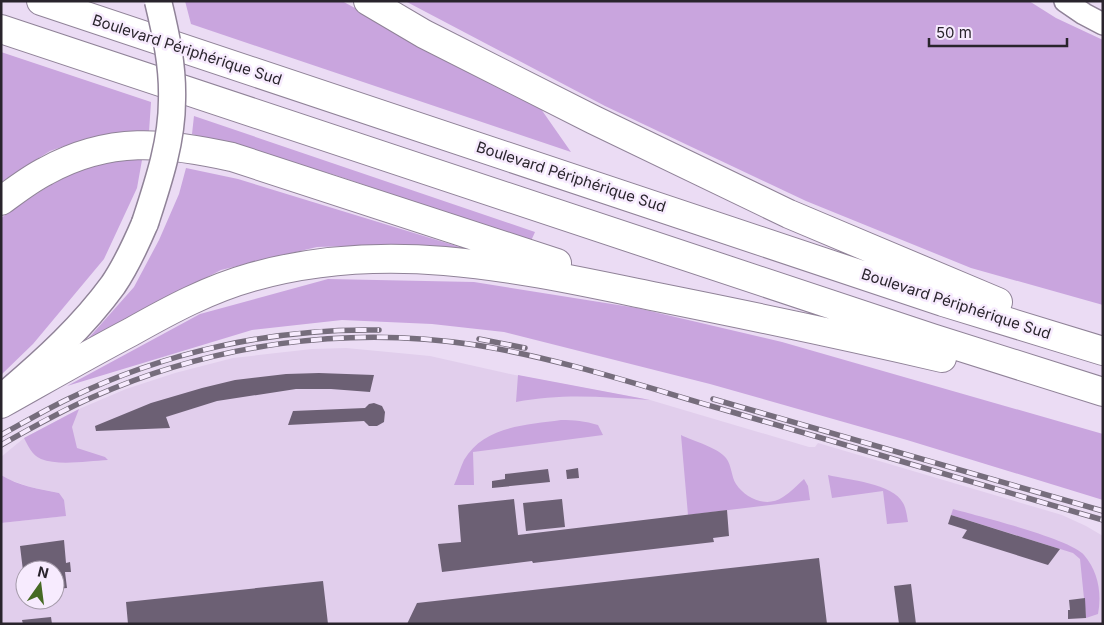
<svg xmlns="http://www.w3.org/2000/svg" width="1104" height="625" font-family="Inter,sans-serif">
<rect width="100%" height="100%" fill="#ebdcf4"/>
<path fill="#e1ceec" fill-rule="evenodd" d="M 346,348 L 430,356 L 515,375 L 650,400 L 809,447 L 815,447 L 818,443 L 1062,515 L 1086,526 L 1103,536 L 1103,624 L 1,624 L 1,523 L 65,516 L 59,493 L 30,487 L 10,480 L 1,475 L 1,457 L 24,438 L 79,409 L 126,389 L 175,373 L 233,358 L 312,349 ZM 25,570 L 55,570 L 55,600 L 25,600 Z"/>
<path fill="#c9a5de" d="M 185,1 L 342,1 L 541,109 L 571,152 L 191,24 Z
M 405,1 L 1029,1 L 1056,18 L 1103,40 L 1103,305 L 971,268 L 806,201 L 605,106 Z
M 1,52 L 151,102 L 149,132 L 88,138 L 50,151 L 1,182 Z
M 194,116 L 535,232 L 531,241 L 335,175 L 192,134 Z
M 120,160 L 142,160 L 137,188 L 104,259 L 33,344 L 1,375 L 1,218 C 29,199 57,178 89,167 C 99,164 110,163 120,160 Z
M 186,168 L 238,179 L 463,248 L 386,245 L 317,247 L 221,270 L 132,316 L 78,350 L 134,287 L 159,240 L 179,194 Z
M 328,279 L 474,282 L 637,308 L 782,342 L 1103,434 L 1103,500 L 907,440 L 710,384 L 504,332 L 432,324 L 342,320 L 252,330 L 67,386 L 200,314 Z
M 518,375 L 650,400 C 603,397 563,393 516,402 Z
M 79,409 L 72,427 L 77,448 L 105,457 L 108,460 C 88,461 58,466 41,459 C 32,455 28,446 24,438 Z
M 561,420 C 574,420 585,421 598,425 L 603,435 L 473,452 L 474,485 L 454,485 C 458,477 460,468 464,460 C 484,426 526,425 561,420 Z
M 681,435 C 693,441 719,448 726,458 C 732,466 731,476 736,484 C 746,499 767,508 783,497 C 791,492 797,485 804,479 L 808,486 L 810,500 L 688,515 Z
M 1,475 C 19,486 39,489 59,493 L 64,500 L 66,516 L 1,523 Z
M 828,475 C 848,480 893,483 903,503 C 906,508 907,516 908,522 L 887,524 L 883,491 L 832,498 Z
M 953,509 C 978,516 1071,539 1084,555 C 1098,571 1102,593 1098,614 L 1086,618 L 1080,559 L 1073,553 L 951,515 Z"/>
<path fill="#6c6074" d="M 319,373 L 374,375 L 370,392 L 331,389 L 296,389 L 217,401 L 166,417 L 170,428 L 96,431 L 95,426 L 151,403 L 202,388 L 235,380 L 286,374 Z
M 374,403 L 382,406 L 385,412 L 384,422 L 377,426 L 369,426 L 364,421 L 288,425 L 293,411 L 365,408 L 369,404 Z
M 578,468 L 579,478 L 567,479 L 566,470 Z
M 548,469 L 550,482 L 492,488 L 492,481 L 505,479 L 505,474 Z
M 514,499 L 518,535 L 727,510 L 729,536 L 713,538 L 714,542 L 533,563 L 532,561 L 442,572 L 438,544 L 461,542 L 458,505 Z
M 562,499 L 565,527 L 526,531 L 523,503 Z
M 951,515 L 1060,549 L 1048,565 L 962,538 L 967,530 L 948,524 Z
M 64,540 L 66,563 L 70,562 L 71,572 L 65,572 L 67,588 L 55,589 L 55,570 L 25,570 L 24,579 L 20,546 Z
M 819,558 L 827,624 L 407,624 L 417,603 Z
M 323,581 L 328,624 L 128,624 L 126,602 Z
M 911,584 L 916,624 L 899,624 L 894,586 Z
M 1085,598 L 1086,618 L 1068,619 L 1068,610 L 1070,610 L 1069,600 Z
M 51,617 L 52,624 L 23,624 L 22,620 Z"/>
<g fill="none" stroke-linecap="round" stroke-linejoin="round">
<g stroke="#908398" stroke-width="24">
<path id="minor" d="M 1065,1 L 1084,14 L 1103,24"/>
</g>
<g stroke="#908398" stroke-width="29">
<path id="major" d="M 7,393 C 46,360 83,326 113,285 C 126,266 136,244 145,223"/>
</g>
<g stroke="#908398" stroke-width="30">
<path id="highway" d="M 41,1 L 943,302 L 1103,351
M 368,1 L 424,34 L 594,120 L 789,214 L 998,302
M 1,29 L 932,338 L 1103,392
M 1,201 C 16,190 30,179 46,171 C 109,136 165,142 232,157 L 557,263
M 1,404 C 44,380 87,355 131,332 C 170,310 209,289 252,277 C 389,238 521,269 657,297 C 752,316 847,336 942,358"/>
</g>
<use href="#minor" stroke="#fff" stroke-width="21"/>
<use href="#major" stroke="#fff" stroke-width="26"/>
<use href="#highway" stroke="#fff" stroke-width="28"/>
<g stroke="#766d7c" stroke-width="5.5">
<path id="rail" d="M 479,339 L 525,348
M 713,399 L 1103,511
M 1,435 C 23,423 45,410 68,399 C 164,352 273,328 379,330
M 1,445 C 31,428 61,411 93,397 C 213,344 346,325 476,345 C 563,359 648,388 732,412 C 856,448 979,484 1103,520"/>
</g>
<use href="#rail" stroke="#f7ebfe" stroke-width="4" stroke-dasharray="11" stroke-linecap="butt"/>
<g stroke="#908398" stroke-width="29" stroke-linecap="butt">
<path id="major-bridge" d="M 145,223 C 158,183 172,142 172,100 C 173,66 166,34 158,1"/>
</g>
<use href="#major-bridge" stroke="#fff" stroke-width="26"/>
</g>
<g text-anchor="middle" stroke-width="5" stroke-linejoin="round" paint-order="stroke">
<g font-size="15" fill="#29242c" stroke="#f7ebfe">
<text transform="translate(187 50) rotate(18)" y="5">Boulevard Périphérique Sud</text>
<text transform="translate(571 177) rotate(18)" y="5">Boulevard Périphérique Sud</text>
<text transform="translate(956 304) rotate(18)" y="5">Boulevard Périphérique Sud</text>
</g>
</g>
<rect width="1104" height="625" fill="none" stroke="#29242c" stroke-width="5"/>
<g transform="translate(40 585) rotate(14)"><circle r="24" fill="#f7ebfe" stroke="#a59baa"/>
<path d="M0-4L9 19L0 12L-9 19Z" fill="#466a24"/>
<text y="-8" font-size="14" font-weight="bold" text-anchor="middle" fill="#29242c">N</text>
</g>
<path d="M929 38v8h138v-8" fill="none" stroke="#29242c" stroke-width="2.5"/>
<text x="936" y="38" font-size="15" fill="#29242c" stroke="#f7ebfe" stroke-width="4" paint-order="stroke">50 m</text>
</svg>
